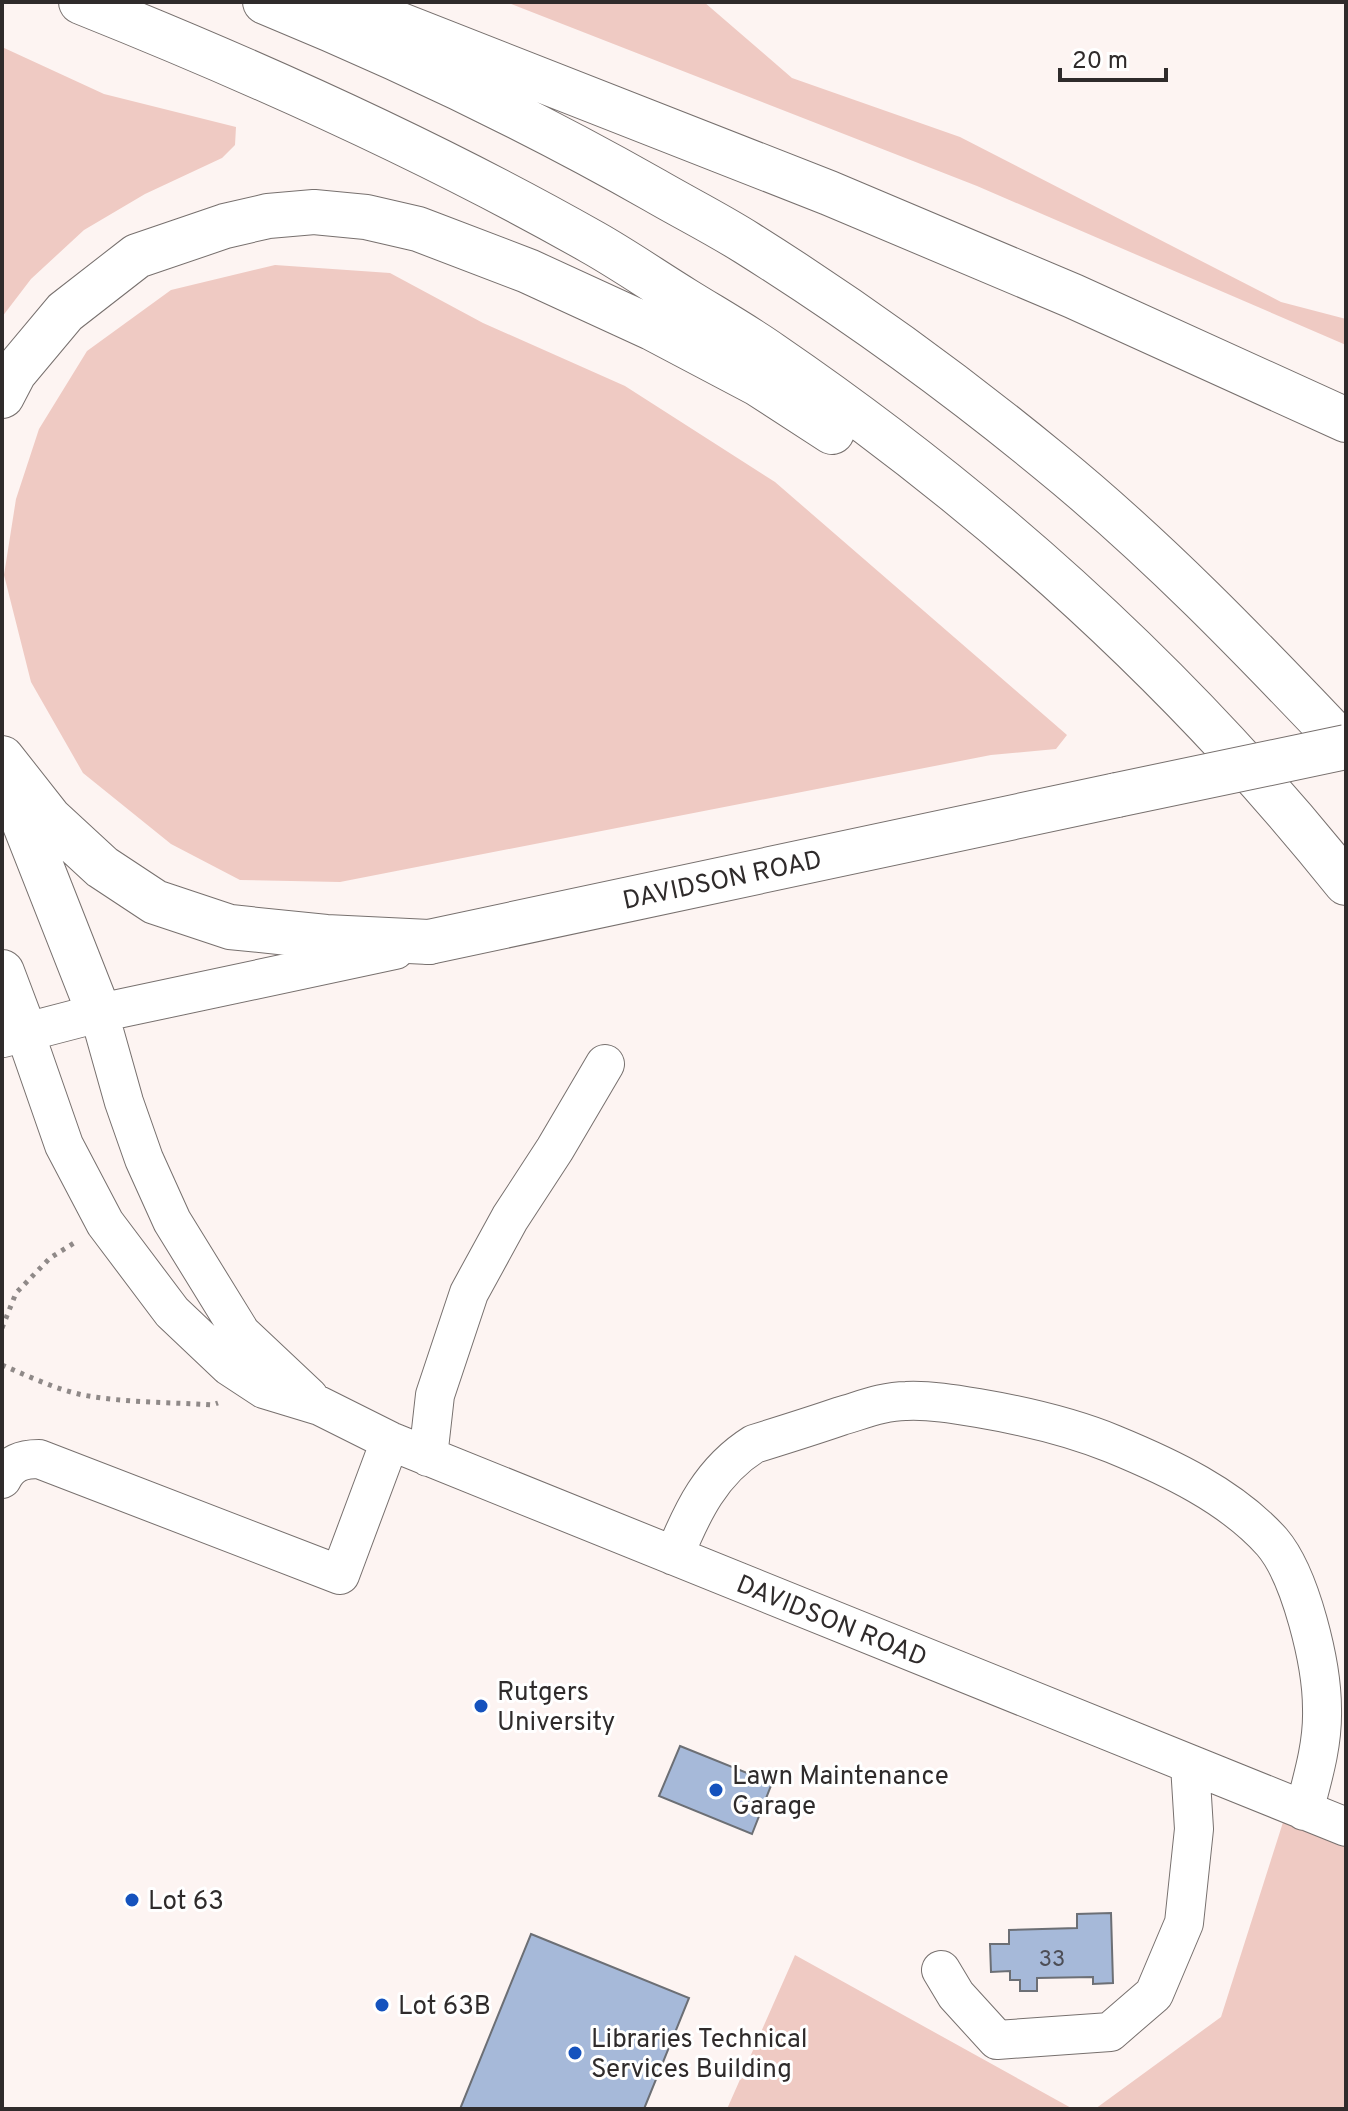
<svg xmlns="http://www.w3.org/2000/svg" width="1348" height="2111" font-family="Overpass,sans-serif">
<rect width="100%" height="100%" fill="#fdf4f2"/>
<path fill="#efcac3" d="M 506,2 L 704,2 L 792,78 L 960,137 L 1281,302 L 1346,319 L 1346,345 L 977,186 Z
M 2,47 L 104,94 L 236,127 L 235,145 L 222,158 L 145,194 L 84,230 L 31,279 L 2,317 Z
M 275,265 L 390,273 L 483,323 L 625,386 L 775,482 L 1067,735 L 1056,749 L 991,755 L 340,882 L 240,880 L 171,844 L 83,773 L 31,682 L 4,575 L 16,499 L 39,429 L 87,351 L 171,290 Z
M 1285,1816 L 1346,1842 L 1346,2109 L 1095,2109 L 1221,2017 Z
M 795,1955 L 1073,2109 L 727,2109 Z"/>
<path fill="#a6b9d9" stroke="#6c6f75" stroke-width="2" d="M 680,1746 L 772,1783 L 752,1834 L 659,1796 Z
M 1111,1913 L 1113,1983 L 1093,1984 L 1093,1977 L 1037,1978 L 1037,1991 L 1020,1991 L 1020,1980 L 1010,1980 L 1010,1971 L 991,1972 L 990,1944 L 1009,1944 L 1009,1930 L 1077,1928 L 1077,1914 Z
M 531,1934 L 689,1998 L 644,2109 L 460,2109 Z"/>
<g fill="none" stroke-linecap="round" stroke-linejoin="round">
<g stroke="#77706e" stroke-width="40">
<path id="minor" d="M 99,1013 L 124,1102 L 144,1159 L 172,1221 L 241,1333 L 309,1397
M 25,1033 L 64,1145 L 105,1223 L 172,1312 L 229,1366 L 264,1389 L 320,1406 L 390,1441 L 1346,1827
M 3,1038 L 99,1013 L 395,950
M 428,1457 L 435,1395 L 469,1293 L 510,1218 L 555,1149 L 605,1064
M 2,1479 C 10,1463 22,1459 39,1459 L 340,1575 L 390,1441
M 674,1556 C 692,1512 711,1471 754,1444 C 783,1435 812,1426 841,1416 C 862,1410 884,1401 906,1401 C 930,1400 954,1404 978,1408 C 1025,1416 1069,1426 1113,1444 C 1169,1467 1231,1496 1272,1542 C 1301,1576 1322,1664 1322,1709 C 1323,1744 1313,1777 1304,1811
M 941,1970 L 956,1995 L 997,2040 L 1110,2032 L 1154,1994 L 1184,1923 L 1194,1829 L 1190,1765"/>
</g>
<g stroke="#77706e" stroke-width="46">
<path id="major" d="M 429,942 L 1117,795"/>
</g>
<g stroke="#77706e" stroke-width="46">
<path id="highway" d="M 81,2 C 256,72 428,149 592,242 C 624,260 654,281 685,300 C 714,318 744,335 771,354 C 987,502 1183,679 1346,883
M 265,2 C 399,57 529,119 654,190 C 685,208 717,224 747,243 C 852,309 953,382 1049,461 C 1156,548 1251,647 1346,747
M 342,2 L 829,193 L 1073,296 L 1346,420
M 2,396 L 14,373 L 65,312 L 137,256 L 225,226 L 268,216 L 314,212 L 366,217 L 418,229 L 528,271 L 652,328 L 758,384 L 832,432
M 2,758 L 50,819 L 102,867 L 155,902 L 230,927 L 326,937 L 429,942
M 12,792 L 99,1013
M 2,972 L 25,1033"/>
</g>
<path stroke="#8f8988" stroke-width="5" stroke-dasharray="4 6" stroke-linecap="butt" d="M 2,1328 L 16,1293 L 50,1258 L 74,1243
M 2,1365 C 28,1376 55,1389 83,1395 C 125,1403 170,1402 212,1405 L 218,1403"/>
<use href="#minor" stroke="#fff" stroke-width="38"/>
<use href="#major" stroke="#fff" stroke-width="44"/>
<use href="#highway" stroke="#fff" stroke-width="44"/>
<g stroke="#77706e" stroke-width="46" stroke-linecap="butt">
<path id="major-bridge" d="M 1117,795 L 1346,747"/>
</g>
<use href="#major-bridge" stroke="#fff" stroke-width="44"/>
</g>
<g fill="#1552bd" stroke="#fff" stroke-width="3">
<circle cx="481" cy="1706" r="8"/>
<circle cx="716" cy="1790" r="8"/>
<circle cx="132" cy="1900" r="8"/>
<circle cx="382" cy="2005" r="8"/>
<circle cx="575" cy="2053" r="8"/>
</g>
<g text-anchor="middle" stroke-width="6" stroke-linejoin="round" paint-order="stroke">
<g font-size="22" fill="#4d4e56">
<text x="1052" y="1966">33</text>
</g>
<g font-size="26" fill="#2f2b2b" stroke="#fff">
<text transform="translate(722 879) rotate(-12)" y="9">DAVIDSON ROAD</text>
<text transform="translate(832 1620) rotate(22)" y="9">DAVIDSON ROAD</text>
</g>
<g font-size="26" fill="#2f2b2b" stroke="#fff" text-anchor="start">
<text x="497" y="1700">Rutgers<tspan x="497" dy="30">University</tspan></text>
<text x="732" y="1784">Lawn Maintenance<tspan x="732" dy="30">Garage</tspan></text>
<text x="148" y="1909">Lot 63</text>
<text x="398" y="2014">Lot 63B</text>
<text x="591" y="2047">Libraries Technical<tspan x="591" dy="30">Services Building</tspan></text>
</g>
</g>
<rect width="1348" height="2111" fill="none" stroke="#2f2b2b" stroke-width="8"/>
<path d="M1060 68v12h106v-12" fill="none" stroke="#2f2b2b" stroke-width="4"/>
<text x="1072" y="68" font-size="24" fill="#2f2b2b" stroke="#ffffff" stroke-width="6" paint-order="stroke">20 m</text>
</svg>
